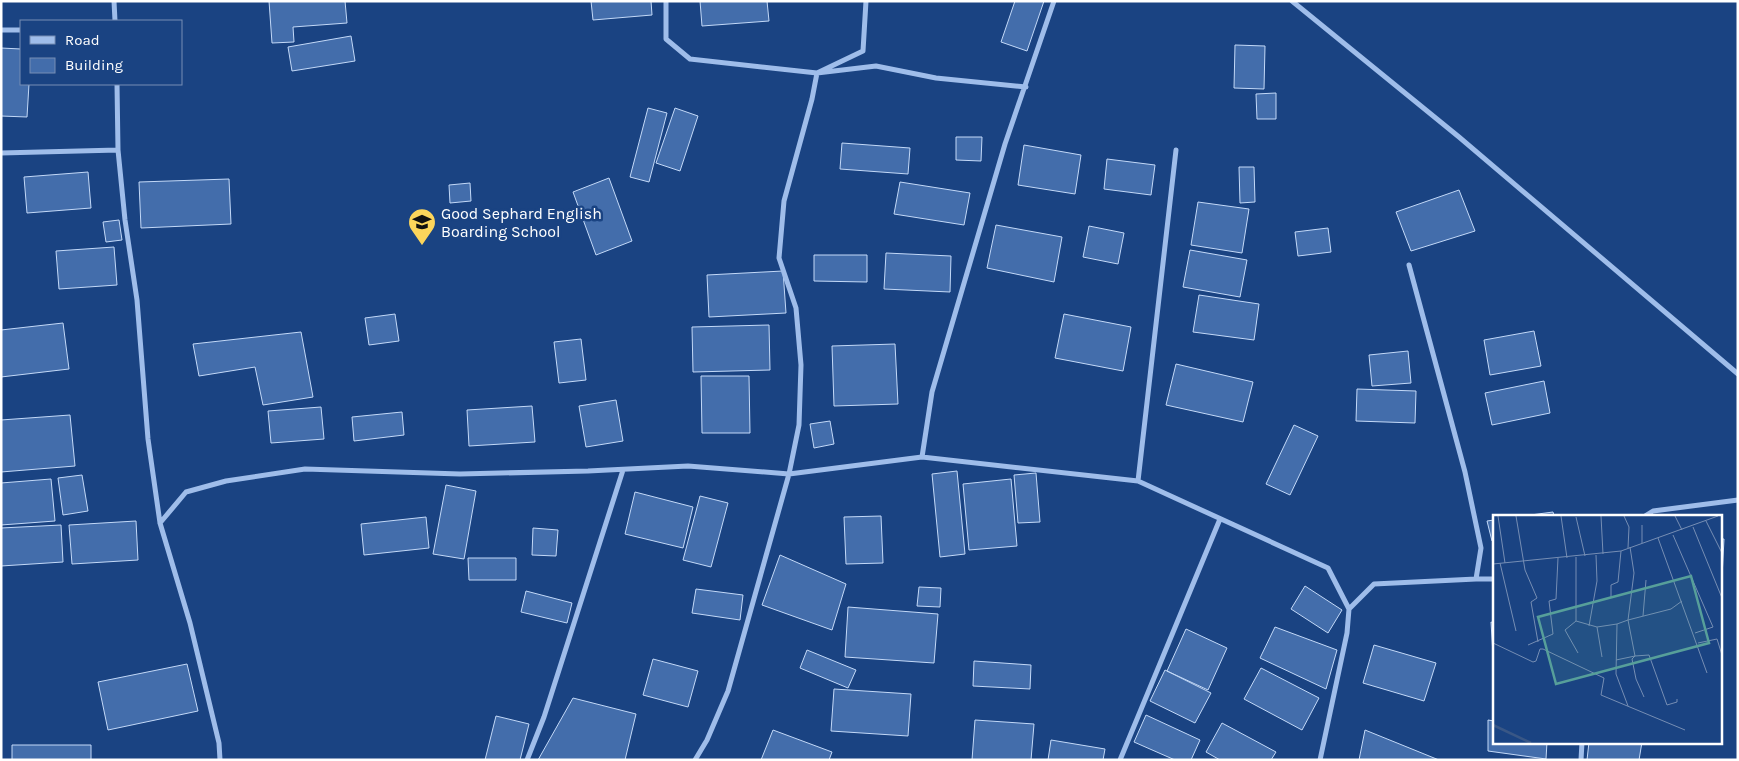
<svg xmlns="http://www.w3.org/2000/svg" width="1739" height="761" font-family="Karla,sans-serif">
<rect width="100%" height="100%" fill="#1a4382"/>
<path fill="#436dab" stroke="#c3d9f8" d="M 269,1 L 345,1 L 347,23 L 293,27 L 294,42 L 272,43 Z
M 591,1 L 651,1 L 652,15 L 593,20 Z
M 700,1 L 767,1 L 769,21 L 702,26 Z
M 1015,1 L 1044,1 L 1027,51 L 1001,42 Z
M 351,36 L 355,61 L 292,71 L 288,47 Z
M 1235,45 L 1265,46 L 1264,89 L 1234,88 Z
M 1,48 L 21,49 L 21,84 L 29,84 L 27,117 L 1,116 Z
M 1276,93 L 1276,119 L 1257,119 L 1256,94 Z
M 648,108 L 667,113 L 649,182 L 630,177 Z
M 675,108 L 698,116 L 680,171 L 656,163 Z
M 956,137 L 982,137 L 981,161 L 956,160 Z
M 842,143 L 910,148 L 908,174 L 840,169 Z
M 1024,145 L 1081,155 L 1075,194 L 1018,185 Z
M 1107,159 L 1155,165 L 1151,195 L 1104,189 Z
M 1239,167 L 1254,167 L 1255,202 L 1240,203 Z
M 88,172 L 91,208 L 27,213 L 24,177 Z
M 609,178 L 632,241 L 596,255 L 573,192 Z
M 229,179 L 231,224 L 141,228 L 139,182 Z
M 900,182 L 970,193 L 964,225 L 894,214 Z
M 470,183 L 471,201 L 450,203 L 449,185 Z
M 1459,190 L 1475,231 L 1411,251 L 1396,212 Z
M 1198,202 L 1249,209 L 1242,253 L 1191,245 Z
M 119,220 L 122,240 L 106,242 L 103,222 Z
M 996,225 L 1062,237 L 1054,282 L 987,268 Z
M 1089,226 L 1124,233 L 1118,264 L 1083,257 Z
M 1328,228 L 1331,252 L 1298,256 L 1295,232 Z
M 114,247 L 117,285 L 59,289 L 56,251 Z
M 1190,250 L 1247,260 L 1240,297 L 1183,287 Z
M 886,253 L 951,256 L 950,292 L 884,289 Z
M 814,255 L 867,255 L 867,282 L 814,281 Z
M 783,271 L 786,313 L 709,317 L 707,275 Z
M 1199,295 L 1259,304 L 1254,340 L 1193,332 Z
M 395,314 L 399,341 L 369,345 L 365,318 Z
M 1064,314 L 1131,327 L 1123,371 L 1055,358 Z
M 63,323 L 69,369 L 1,377 L 1,330 Z
M 769,325 L 770,370 L 693,372 L 692,327 Z
M 1534,331 L 1541,366 L 1490,375 L 1484,340 Z
M 301,332 L 313,397 L 263,405 L 255,367 L 199,376 L 193,344 Z
M 581,339 L 586,380 L 559,383 L 554,342 Z
M 895,344 L 898,404 L 834,406 L 832,346 Z
M 1408,351 L 1411,383 L 1372,386 L 1369,355 Z
M 1176,364 L 1253,382 L 1243,422 L 1166,405 Z
M 701,376 L 749,376 L 750,433 L 702,433 Z
M 1544,381 L 1550,413 L 1492,425 L 1485,393 Z
M 1357,389 L 1416,391 L 1415,423 L 1356,421 Z
M 616,400 L 623,441 L 586,447 L 579,406 Z
M 532,406 L 535,442 L 469,446 L 467,410 Z
M 321,407 L 324,439 L 271,443 L 268,411 Z
M 402,412 L 404,435 L 354,441 L 352,417 Z
M 70,415 L 75,466 L 1,472 L 1,420 Z
M 830,421 L 834,444 L 814,448 L 810,424 Z
M 1294,425 L 1318,436 L 1290,495 L 1266,484 Z
M 957,471 L 965,554 L 940,557 L 932,474 Z
M 1036,473 L 1040,522 L 1018,523 L 1014,475 Z
M 82,475 L 88,511 L 63,515 L 58,478 Z
M 51,479 L 55,521 L 1,525 L 1,483 Z
M 1011,479 L 1017,546 L 969,550 L 963,484 Z
M 446,485 L 476,491 L 464,559 L 433,554 Z
M 635,492 L 693,507 L 683,548 L 625,534 Z
M 700,496 L 728,503 L 711,567 L 683,560 Z
M 1553,512 L 1554,516 L 1523,516 Z
M 881,516 L 883,563 L 846,564 L 844,517 Z
M 426,517 L 429,548 L 364,555 L 361,524 Z
M 1494,520 L 1494,541 L 1492,541 L 1487,521 Z
M 136,521 L 138,560 L 72,564 L 69,525 Z
M 61,525 L 63,562 L 1,566 L 1,528 Z
M 533,528 L 558,530 L 556,556 L 532,555 Z
M 1720,539 L 1724,539 L 1721,596 L 1720,595 Z
M 780,555 L 846,584 L 832,630 L 762,605 Z
M 468,558 L 516,558 L 516,580 L 469,580 Z
M 1305,586 L 1342,610 L 1328,633 L 1291,609 Z
M 919,587 L 941,588 L 940,607 L 917,606 Z
M 696,589 L 743,595 L 740,620 L 692,613 Z
M 526,591 L 572,603 L 567,623 L 521,612 Z
M 848,607 L 938,614 L 934,663 L 845,657 Z
M 1491,622 L 1494,623 L 1494,656 L 1493,655 Z
M 1275,627 L 1337,650 L 1326,689 L 1260,658 Z
M 1186,629 L 1227,648 L 1208,690 L 1167,671 Z
M 1374,645 L 1436,663 L 1424,701 L 1363,683 Z
M 807,650 L 856,670 L 848,688 L 800,668 Z
M 653,659 L 698,671 L 688,707 L 643,695 Z
M 974,661 L 1031,665 L 1030,689 L 973,686 Z
M 187,664 L 198,711 L 108,730 L 98,682 Z
M 1261,668 L 1319,698 L 1302,730 L 1244,699 Z
M 1165,670 L 1211,693 L 1195,723 L 1150,701 Z
M 834,689 L 911,694 L 908,736 L 831,731 Z
M 573,698 L 636,714 L 625,760 L 538,760 Z
M 1146,715 L 1200,740 L 1191,760 L 1175,760 L 1134,742 Z
M 496,716 L 529,724 L 520,760 L 485,760 Z
M 975,720 L 1034,724 L 1031,760 L 972,760 Z
M 1488,720 L 1494,721 L 1494,742 L 1547,742 L 1546,759 L 1488,751 Z
M 1222,723 L 1276,752 L 1271,760 L 1220,760 L 1206,752 Z
M 773,730 L 832,752 L 829,760 L 761,760 Z
M 1365,730 L 1439,760 L 1359,760 Z
M 1051,740 L 1105,749 L 1103,760 L 1048,760 Z
M 1589,742 L 1642,742 L 1639,760 L 1587,760 Z
M 12,745 L 91,745 L 91,760 L 12,760 Z"/>
<g fill="none" stroke-linecap="round" stroke-linejoin="round">
<path stroke="#9fbdea" stroke-width="5" d="M 114,1 L 115,21
M 666,1 L 666,39 L 690,59 L 817,73 L 812,99 L 784,201 L 779,258 L 796,308 L 801,365 L 799,425 L 789,474 L 922,457
M 866,1 L 863,51 L 817,73 L 876,66 L 936,78 L 1026,87
M 1054,1 L 1005,144 L 932,392 L 922,457 L 1138,481 L 1328,568 L 1349,609 L 1347,633 L 1320,760
M 1292,1 L 1459,137 L 1738,374
M 1,30 L 21,30
M 117,84 L 118,150 L 125,220 L 137,300 L 148,439 L 160,523 L 190,623 L 219,743 L 220,760
M 1,153 L 118,150
M 1138,481 L 1176,150
M 1645,516 L 1653,511 L 1738,500
M 160,523 L 186,492 L 226,481 L 305,469 L 460,474 L 588,471 L 688,466 L 789,474 L 728,691 L 707,740 L 695,760
M 1476,579 L 1494,579
M 1349,609 L 1374,584 L 1476,579 L 1481,548 L 1465,472 L 1409,265
M 527,760 L 544,717 L 623,470
M 1120,760 L 1220,519
M 1581,760 L 1582,742"/>
</g>
<defs>
<g id="school-pin" transform="scale(1.4375)"><path d="M0 17L-7.5 6A9.5 9.5 0 1 1 7.5 6Z" fill="#fcd55b" stroke="#1a4382"/><path d="M0-5L7-2L0 1L-7-2ZM-4 1L0 2.5L4 1V4Q0 6-4 4Z" fill="#111"/></g>
</defs>
<g fill-rule="evenodd">
<use href="#school-pin" x="422" y="222"/>
</g>
<g text-anchor="middle" stroke-width="5" stroke-linejoin="round" paint-order="stroke">
<g font-size="16" fill="#fff" stroke="#1a4382" text-anchor="start">
<text x="441" y="219">Good Sephard English<tspan x="441" dy="18">Boarding School</tspan></text>
</g>
</g>
<g transform="translate(1493 515)">
<rect width="229" height="229" fill="#1a4382"/>
<path fill="none" stroke="#395786" stroke-width="2.5" d="M 0,210 L 38,228"/>
<path fill="none" stroke="#768eb4" stroke-width="1" d="M 5,1 L 12,48M 23,1 L 32,55 L 44,83 L 38,87 L 45,127M 68,1 L 74,43M 108,1 L 110,39M 131,1 L 136,12 L 135,33M 182,1 L 189,15M 83,2 L 92,41M 213,6 L 229,38M 200,12 L 229,83M 180,20 L 220,112 L 202,118M 165,23 L 214,158M 149,28 L 149,10M 137,32 L 141,58 L 135,105 L 178,94 L 189,86M 83,42 L 83,106 L 104,112 L 124,109 L 123,159 L 135,191M 7,48 L 23,116M 0,49 L 128,36 L 225,1M 118,82 L 118,70 L 125,67 L 128,36M 150,101 L 153,65M 83,106 L 72,115 L 85,138M 124,109 L 135,105 L 142,141 L 156,140 L 174,190 L 184,187 L 184,184M 96,111 L 104,66 L 103,40M 104,112 L 109,142M 0,128 L 40,147 L 43,146 L 47,134 L 50,134 L 111,163 L 108,180 L 192,215M 205,128 L 224,124 L 229,140M 35,130 L 60,119 L 56,86 L 63,84 L 65,43M 123,145 L 142,141 L 139,144 L 143,164 L 151,182"/>
<path fill="#579f9a" fill-opacity="0.15" stroke="#579f9a" stroke-width="2.5" d="M 198,61 L 216,128 L 63,169 L 45,102 Z"/>
<rect width="229" height="229" fill="none" stroke="#fff" stroke-width="2.5"/>
</g>
<rect width="1739" height="761" fill="none" stroke="#ffffff" stroke-width="5"/>
<rect x="20" y="20" width="162" height="65" fill="#1a4382" stroke="#768eb4"/>
<rect x="30" y="36" width="25" height="8" fill="#9fbdea" stroke="#768eb4"/>
<text x="65" y="45" font-size="15" fill="#ffffff">Road</text>
<rect x="30" y="58" width="25" height="15" fill="#436dab" stroke="#768eb4"/>
<text x="65" y="70" font-size="15" fill="#ffffff">Building</text>
</svg>
